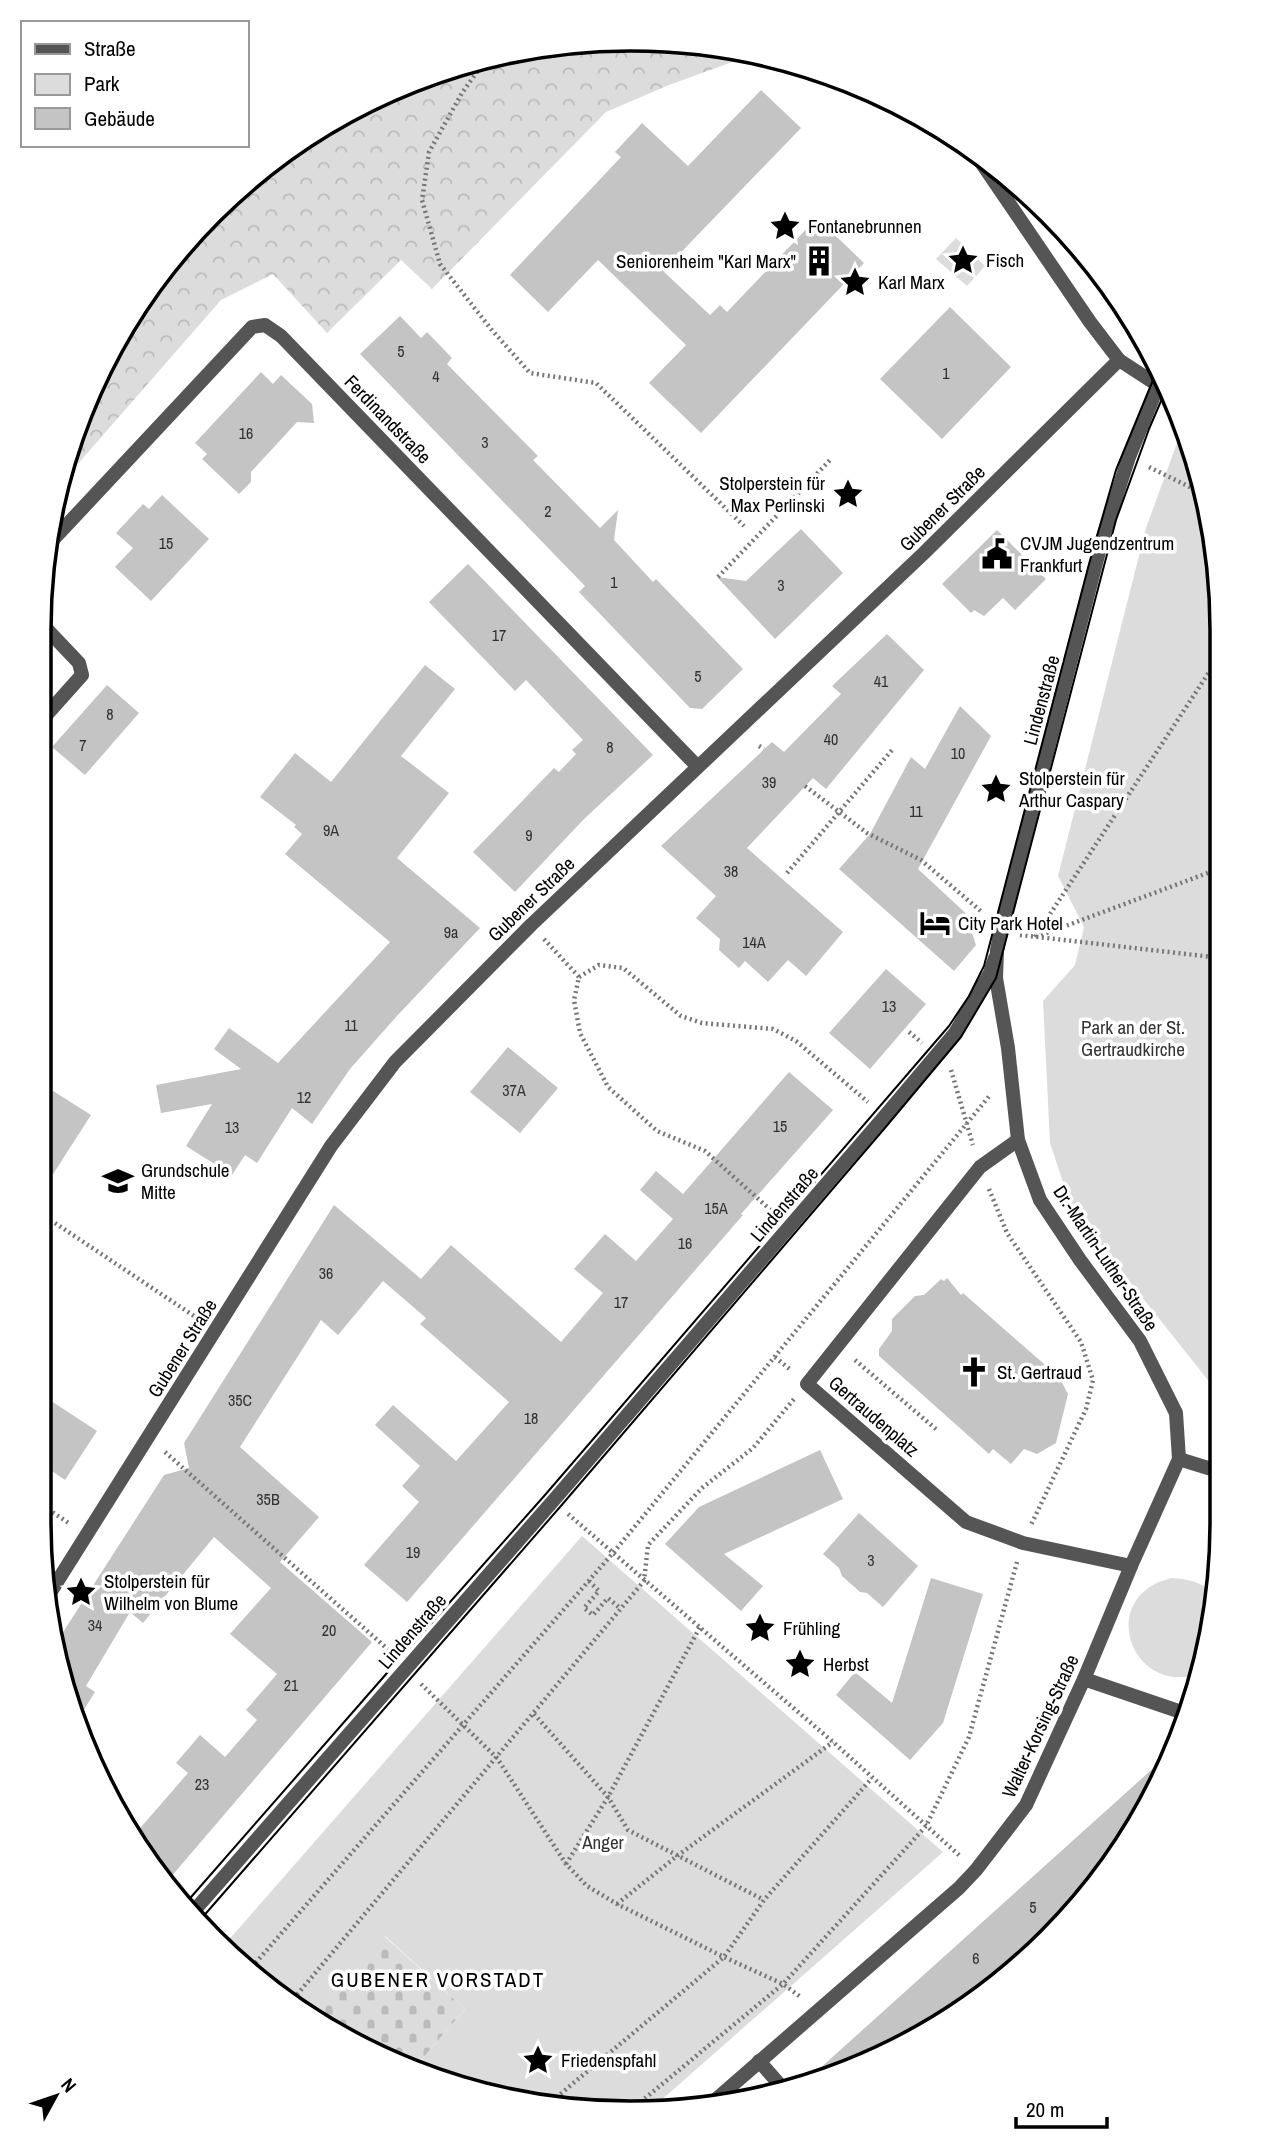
<svg xmlns="http://www.w3.org/2000/svg" width="1261" height="2152" font-family="'Archivo Narrow',sans-serif">
<defs>
<pattern id="forest-crowns" width="20" height="18" patternUnits="userSpaceOnUse" patternTransform="scale(1.75)"><rect width="20" height="18" fill="#dcdcdc"/><path d="M2 6a3 3 0 1 1 6 0M12 15a3 3 0 1 1 6 0" fill="none" stroke="#bbb"/></pattern>
<pattern id="cemetery-stones" width="16" height="16" patternUnits="userSpaceOnUse" patternTransform="scale(1.75)"><rect width="16" height="16" fill="#dcdcdc"/><path d="M2 7V4a2 2 0 0 1 4 0v3zM10 15v-3a2 2 0 0 1 4 0v3z" fill="#bbb"/></pattern>
</defs>
<rect width="100%" height="100%" fill="#fff"/>
<path fill="#dcdcdc" d="M 956,238 L 985,266 L 967,286 L 936,259 Z
M 1184,424 L 1191,441 L 1221,591 L 1221,1392 L 1215,1389 L 1072,1209 L 1050,1143 L 1043,1001 L 1075,965 L 1084,927 L 1058,876 L 1146,528 Z
M 582,1536 L 943,1852 L 650,2110 L 477,2093 L 416,2066 L 465,2009 L 385,1936 L 311,2018 L 301,2013 L 226,1943 Z
M 1171,1578 C 1189,1579 1200,1582 1215,1593 L 1199,1674 C 1135,1694 1102,1611 1155,1584 C 1160,1581 1166,1580 1171,1578 Z"/>
<path fill="url(#forest-crowns)" d="M 630,39 L 746,50 L 757,53 L 669,85 L 606,112 L 432,289 L 401,260 L 327,333 L 273,274 L 221,300 L 62,482 L 70,441 L 138,302 L 212,212 L 301,139 L 404,84 L 515,50 Z"/>
<path fill="url(#cemetery-stones)" d="M 384,1936 L 465,2009 L 416,2066 L 311,2018 Z"/>
<path fill="#c4c4c4" d="M 761,90 L 801,128 L 663,271 L 710,315 L 720,305 L 727,312 L 817,218 L 864,263 L 701,433 L 649,383 L 686,345 L 598,260 L 548,312 L 510,275 L 621,157 L 615,152 L 642,123 L 688,166 Z
M 950,307 L 1011,367 L 942,439 L 880,379 Z
M 400,316 L 421,338 L 427,332 L 452,358 L 447,364 L 538,456 L 533,460 L 600,528 L 618,510 L 614,540 L 653,582 L 656,579 L 743,669 L 702,709 L 690,708 L 579,592 L 585,586 L 360,354 Z
M 261,372 L 273,384 L 281,375 L 312,404 L 314,423 L 297,422 L 251,472 L 251,482 L 239,494 L 202,459 L 207,454 L 195,443 Z
M 162,495 L 209,539 L 151,601 L 115,567 L 133,548 L 116,533 L 143,504 L 149,509 Z
M 801,529 L 843,573 L 775,639 L 717,577 L 746,581 Z
M 997,530 L 1046,579 L 1015,610 L 1003,598 L 984,616 L 974,610 L 971,613 L 942,584 Z
M 468,564 L 653,755 L 584,819 L 515,892 L 473,852 L 554,768 L 559,772 L 576,754 L 572,750 L 583,740 L 526,680 L 515,691 L 429,602 Z
M 887,634 L 924,670 L 826,789 L 813,778 L 747,848 L 843,932 L 806,976 L 788,960 L 768,982 L 745,961 L 739,968 L 719,950 L 720,939 L 696,918 L 716,896 L 661,846 L 772,742 L 784,752 L 841,694 L 832,686 Z
M 425,665 L 455,689 L 401,756 L 449,793 L 397,858 L 480,928 L 396,1017 L 350,1069 L 312,1124 L 292,1108 L 257,1163 L 245,1155 L 232,1175 L 186,1146 L 212,1104 L 161,1113 L 156,1085 L 241,1069 L 214,1049 L 229,1028 L 278,1063 L 390,942 L 285,854 L 302,834 L 294,827 L 296,825 L 260,797 L 295,753 L 331,782 Z
M 107,685 L 139,713 L 85,775 L 52,747 Z
M 960,706 L 991,736 L 918,869 L 973,920 L 969,924 L 976,945 L 954,971 L 839,869 L 870,834 L 911,757 L 925,769 Z
M 886,969 L 926,1004 L 870,1069 L 829,1033 Z
M 508,1047 L 558,1088 L 520,1133 L 470,1092 Z
M 789,1072 L 833,1110 L 741,1214 L 743,1215 L 407,1602 L 364,1565 L 419,1502 L 402,1486 L 420,1466 L 375,1425 L 393,1405 L 456,1461 L 509,1402 L 420,1324 L 426,1318 L 383,1281 L 338,1335 L 321,1320 L 240,1447 L 319,1517 L 280,1562 L 372,1642 L 164,1885 L 135,1834 L 188,1773 L 176,1763 L 200,1735 L 225,1757 L 257,1720 L 246,1710 L 277,1674 L 230,1634 L 271,1588 L 214,1537 L 143,1623 L 130,1612 L 86,1686 L 95,1692 L 83,1711 L 74,1706 L 70,1711 L 58,1640 L 164,1475 L 189,1468 L 184,1443 L 334,1205 L 421,1279 L 451,1245 L 561,1342 L 603,1293 L 574,1269 L 605,1234 L 636,1261 L 673,1219 L 640,1190 L 656,1171 L 683,1194 Z
M 39,1082 L 91,1115 L 39,1196 Z
M 947,1278 L 961,1295 L 963,1293 L 1059,1377 L 1068,1394 L 1056,1443 L 1037,1454 L 1024,1449 L 1011,1464 L 993,1449 L 989,1454 L 879,1356 L 879,1349 L 892,1331 L 892,1319 L 915,1296 L 924,1295 L 941,1279 L 944,1281 Z
M 39,1393 L 97,1431 L 65,1480 L 39,1462 Z
M 820,1450 L 843,1499 L 724,1554 L 763,1586 L 741,1611 L 665,1544 L 699,1507 Z
M 859,1513 L 918,1566 L 883,1607 L 867,1593 L 860,1592 L 842,1576 L 839,1568 L 823,1554 Z
M 931,1578 L 983,1594 L 943,1723 L 910,1760 L 836,1695 L 855,1672 L 892,1703 Z
M 1169,1754 L 1123,1850 L 1093,1884 L 1054,1919 L 1059,1923 L 1042,1942 L 1036,1935 L 995,1972 L 1001,1979 L 978,1993 L 976,1990 L 958,2006 L 857,2069 L 807,2080 Z"/>
<g fill="none" stroke-linecap="round" stroke-linejoin="round">
<path stroke="#777" stroke-width="4.5" stroke-dasharray="2 3.5" stroke-linecap="butt" d="M 487,58 L 462,93 L 429,152 L 422,200 L 440,264 L 491,329 L 530,373 L 596,383 L 744,526
M 1149,467 L 1202,493
M 718,577 L 832,458
M 759,746 L 764,749
M 805,786 L 867,833 L 921,860 L 983,913
M 787,873 L 892,750
M 1020,935 L 1221,958
M 1035,937 L 1221,654
M 1036,937 L 1221,868
M 544,939 L 579,977
M 909,1032 L 922,1043
M 951,1070 L 973,1145
M 989,1189 L 1007,1233 L 1081,1342 L 1093,1380 L 1086,1409 L 1031,1525
M 775,1214 L 705,1151 L 657,1131 L 608,1087 L 580,1033 L 574,1000 L 579,977 L 599,965 L 623,968 L 681,1016 L 702,1023 L 773,1029 L 796,1041 L 868,1102
M 55,1223 L 197,1318
M 775,1357 L 792,1371
M 855,1360 L 937,1430
M 165,1452 L 391,1652
M 39,1503 L 70,1524
M 568,1514 L 833,1742 L 960,1856
M 589,1581 L 599,1591 L 584,1608 L 593,1615 L 608,1598 L 621,1609
M 421,1684 L 497,1758 L 566,1864 L 587,1886 L 617,1904 L 724,1957 L 783,1984 L 802,1998
M 534,1714 L 608,1797 L 628,1830 L 764,1900
M 566,1864 L 608,1797 L 700,1627
M 617,1904 L 677,1856 L 833,1742
M 252,1967 L 613,1553 L 991,1094
M 290,2003 L 644,1581 L 648,1545 L 702,1488 L 753,1448 L 794,1399
M 552,2101 L 724,1957 L 764,1900 L 872,1778
M 632,2109 L 783,1984 L 926,1826 L 969,1737 L 1017,1562"/>
<path stroke="#555" stroke-width="14" d="M 972,149 L 1090,322 L 1119,360"/>
<path stroke="#555" stroke-width="14" d="M 49,544 L 252,327 L 265,325 L 281,336 L 697,766
M 40,722 L 82,675 L 79,663 L 40,622
M 1018,1140 L 980,1167 L 807,1384 L 966,1522 L 1023,1543 L 1131,1566
M 1179,1459 L 1221,1472
M 50,1593 L 331,1146 L 395,1062 L 531,925 L 924,553 L 1119,360 L 1159,386
M 1084,1679 L 1190,1715
M 193,1912 L 553,1501 L 884,1117 L 955,1033 L 990,973 L 995,958
M 759,2061 L 781,2086"/>
<path stroke="#555" stroke-width="14" d="M 713,2102 L 959,1888 L 976,1870 L 1026,1805 L 1084,1679 L 1131,1566 L 1179,1459 L 1176,1413 L 1140,1341 L 1080,1260 L 1040,1200 L 1018,1140 L 1008,1048 L 996,978 L 997,950 L 1000,934 L 1102,540 L 1129,457 L 1162,376"/>
<path stroke="#000" stroke-width="2" d="M 185,1904 L 387,1673 L 545,1495 L 949,1026 L 969,996 L 984,966 L 1089,564 L 1116,470 L 1158,368
M 201,1919 L 560,1507 L 884,1129 L 961,1037 L 996,978 L 1116,520 L 1149,429 L 1167,387"/>
</g>
<defs>
<g id="sight-bare" transform="scale(2.415)"><path d="M0-6L1.8-2.2L6-1.7L2.9 1.2L3.7 5.4L0 3.3L-3.7 5.4L-2.9 1.2L-6-1.7L-1.8-2.2Z" fill="#000" stroke="#fff" stroke-width="2.5" paint-order="stroke"/></g>
<g id="building-bare" transform="scale(2.415)"><path d="M-4-6H4V6H1V3H-1V6H-4ZM-2.5-4.3h1.7v1.8h-1.7ZM.8-4.3h1.7v1.8H.8ZM-2.5-1h1.7V.8h-1.7ZM.8-1h1.7V.8H.8Z" fill="#000" stroke="#fff" stroke-width="2.5" paint-order="stroke"/></g>
<g id="civic-bare" transform="scale(2.415)"><path d="M-.6-6.5H3V-4.5H.6V-3L4-1V1h2V6H-6V1h2V-1L-.6-3ZM-1.2 2.5V6h2.4V2.5Z" fill="#000" stroke="#fff" stroke-width="2.5" paint-order="stroke"/></g>
<g id="hotel-bare" transform="scale(2.415)"><path d="M-6-4.5h1.5V1H6V5H4.5V3h-9V5H-6ZM-4 0a1.8 1.8 0 1 1 3.6 0ZM.5 0V-2.5h3Q6-2.5 6 0Z" fill="#000" stroke="#fff" stroke-width="2.5" paint-order="stroke"/></g>
<g id="school-bare" transform="scale(2.415)"><path d="M0-5L7-2L0 1L-7-2ZM-4 1L0 2.5L4 1V4Q0 6-4 4Z" fill="#000" stroke="#fff" stroke-width="2.5" paint-order="stroke"/></g>
<g id="church-bare" transform="scale(2.415)"><path d="M-1.2-6h2.4v3.5h3.3v2.4h-3.3V6h-2.4V-.1h-3.3v-2.4h3.3Z" fill="#000" stroke="#fff" stroke-width="2.5" paint-order="stroke"/></g>
</defs>
<g fill-rule="evenodd">
<use href="#sight-bare" x="785" y="226"/>
<use href="#sight-bare" x="963" y="260"/>
<use href="#building-bare" x="819" y="261"/>
<use href="#sight-bare" x="855" y="282"/>
<use href="#sight-bare" x="848" y="494"/>
<use href="#civic-bare" x="997" y="554"/>
<use href="#sight-bare" x="996" y="789"/>
<use href="#hotel-bare" x="935" y="923"/>
<use href="#school-bare" x="118" y="1181"/>
<use href="#church-bare" x="974" y="1372"/>
<use href="#sight-bare" x="81" y="1592"/>
<use href="#sight-bare" x="760" y="1628"/>
<use href="#sight-bare" x="800" y="1664"/>
<use href="#sight-bare" x="538" y="2060"/>
</g>
<g text-anchor="middle" stroke-width="7" stroke-linejoin="round" paint-order="stroke">
<g font-size="16" fill="#313131">
<text x="401" y="357">5</text>
<text x="946" y="379">1</text>
<text x="436" y="382">4</text>
<text x="246" y="439">16</text>
<text x="485" y="448">3</text>
<text x="548" y="517">2</text>
<text x="166" y="549">15</text>
<text x="614" y="588">1</text>
<text x="781" y="591">3</text>
<text x="499" y="641">17</text>
<text x="698" y="682">5</text>
<text x="881" y="687">41</text>
<text x="110" y="720">8</text>
<text x="831" y="745">40</text>
<text x="83" y="751">7</text>
<text x="610" y="753">8</text>
<text x="958" y="759">10</text>
<text x="769" y="788">39</text>
<text x="916" y="817">11</text>
<text x="331" y="836">9A</text>
<text x="529" y="841">9</text>
<text x="731" y="877">38</text>
<text x="451" y="938">9a</text>
<text x="754" y="948">14A</text>
<text x="889" y="1012">13</text>
<text x="351" y="1031">11</text>
<text x="514" y="1096">37A</text>
<text x="304" y="1103">12</text>
<text x="780" y="1132">15</text>
<text x="232" y="1133">13</text>
<text x="716" y="1214">15A</text>
<text x="685" y="1249">16</text>
<text x="326" y="1279">36</text>
<text x="621" y="1308">17</text>
<text x="240" y="1406">35C</text>
<text x="531" y="1424">18</text>
<text x="268" y="1505">35B</text>
<text x="413" y="1558">19</text>
<text x="871" y="1566">3</text>
<text x="95" y="1631">34</text>
<text x="329" y="1636">20</text>
<text x="291" y="1691">21</text>
<text x="202" y="1790">23</text>
<text x="1033" y="1913">5</text>
<text x="976" y="1964">6</text>
</g>
<g font-size="19" fill="#000" stroke="#fff" text-anchor="start">
<text x="808" y="233">Fontanebrunnen</text>
<text x="986" y="267">Fisch</text>
<text x="796" y="268" text-anchor="end">Seniorenheim "Karl Marx"</text>
<text x="878" y="289">Karl Marx</text>
<text x="825" y="490" text-anchor="end">Stolperstein für<tspan x="825" dy="22">Max Perlinski</tspan></text>
<text x="1020" y="550">CVJM Jugendzentrum<tspan x="1020" dy="22">Frankfurt</tspan></text>
<text x="1019" y="785">Stolperstein für<tspan x="1019" dy="22">Arthur Caspary</tspan></text>
<text x="958" y="930">City Park Hotel</text>
<text x="141" y="1177">Grundschule<tspan x="141" dy="22">Mitte</tspan></text>
<text x="997" y="1379">St. Gertraud</text>
<text x="104" y="1588">Stolperstein für<tspan x="104" dy="22">Wilhelm von Blume</tspan></text>
<text x="783" y="1635">Frühling</text>
<text x="823" y="1671">Herbst</text>
<text x="561" y="2067">Friedenspfahl</text>
</g>
<g font-size="19" fill="#000" stroke="#fff">
<text transform="translate(388 419) rotate(46)" y="7">Ferdinandstraße</text>
<text transform="translate(942 508) rotate(-45)" y="7">Gubener Straße</text>
<text transform="translate(1041 700) rotate(-75)" y="7">Lindenstraße</text>
<text transform="translate(531 899) rotate(-44)" y="7">Gubener Straße</text>
<text transform="translate(784 1204) rotate(-49)" y="7">Lindenstraße</text>
<text transform="translate(1106 1258) rotate(56)" y="7">Dr.-Martin-Luther-Straße</text>
<text transform="translate(182 1348) rotate(-58)" y="7">Gubener Straße</text>
<text transform="translate(874 1416) rotate(41)" y="7">Gertraudenplatz</text>
<text transform="translate(412 1631) rotate(-49)" y="7">Lindenstraße</text>
<text transform="translate(1040 1726) rotate(-65)" y="7">Walter-Korsing-Straße</text>
</g>
<g font-size="19" fill="#333" stroke="#fff">
<text x="1133" y="1034">Park an der St.<tspan x="1133" dy="22">Gertraudkirche</tspan></text>
<text x="603" y="1849">Anger</text>
</g>
<g font-size="21" letter-spacing="2" fill="#000" stroke="#fff">
<text x="438" y="1987">GUBENER VORSTADT</text>
</g>
</g>
<path d="M0 0H1261V2152H0ZM630 51H631A579 579 0 0 1 1210 630V1522A579 579 0 0 1 631 2101H630A579 579 0 0 1 51 1522V630A579 579 0 0 1 630 51Z" fill="#fff" fill-rule="evenodd"/>
<path fill="none" stroke="#000" stroke-width="3.5" d="M630 51H631A579 579 0 0 1 1210 630V1522A579 579 0 0 1 631 2101H630A579 579 0 0 1 51 1522V630A579 579 0 0 1 630 51Z"/>
<rect x="21" y="21" width="228" height="126" fill="#ffffff" stroke="#999999" stroke-width="2"/>
<rect x="35" y="44" width="35" height="10" fill="#555555" stroke="#999999" stroke-width="2"/>
<text x="84" y="56" font-size="21" fill="#000000">Straße</text>
<rect x="35" y="74" width="35" height="21" fill="#dcdcdc" stroke="#999999" stroke-width="2"/>
<text x="84" y="91" font-size="21" fill="#000000">Park</text>
<rect x="35" y="108" width="35" height="21" fill="#c4c4c4" stroke="#999999" stroke-width="2"/>
<text x="84" y="126" font-size="21" fill="#000000">Gebäude</text>
<g transform="translate(56 2096) rotate(50)" stroke="#ffffff" stroke-width="5" paint-order="stroke">
<path d="M0-5L12 26L0 18L-12 26Z" fill="#000000"/>
<text y="-10" font-size="19" font-weight="bold" text-anchor="middle" fill="#000000">N</text>
</g>
<path d="M1016 2117v10h91v-10" fill="none" stroke="#000000" stroke-width="3.5"/>
<text x="1026" y="2117" font-size="21" fill="#000000" stroke="#ffffff" stroke-width="5" paint-order="stroke">20 m</text>
</svg>
